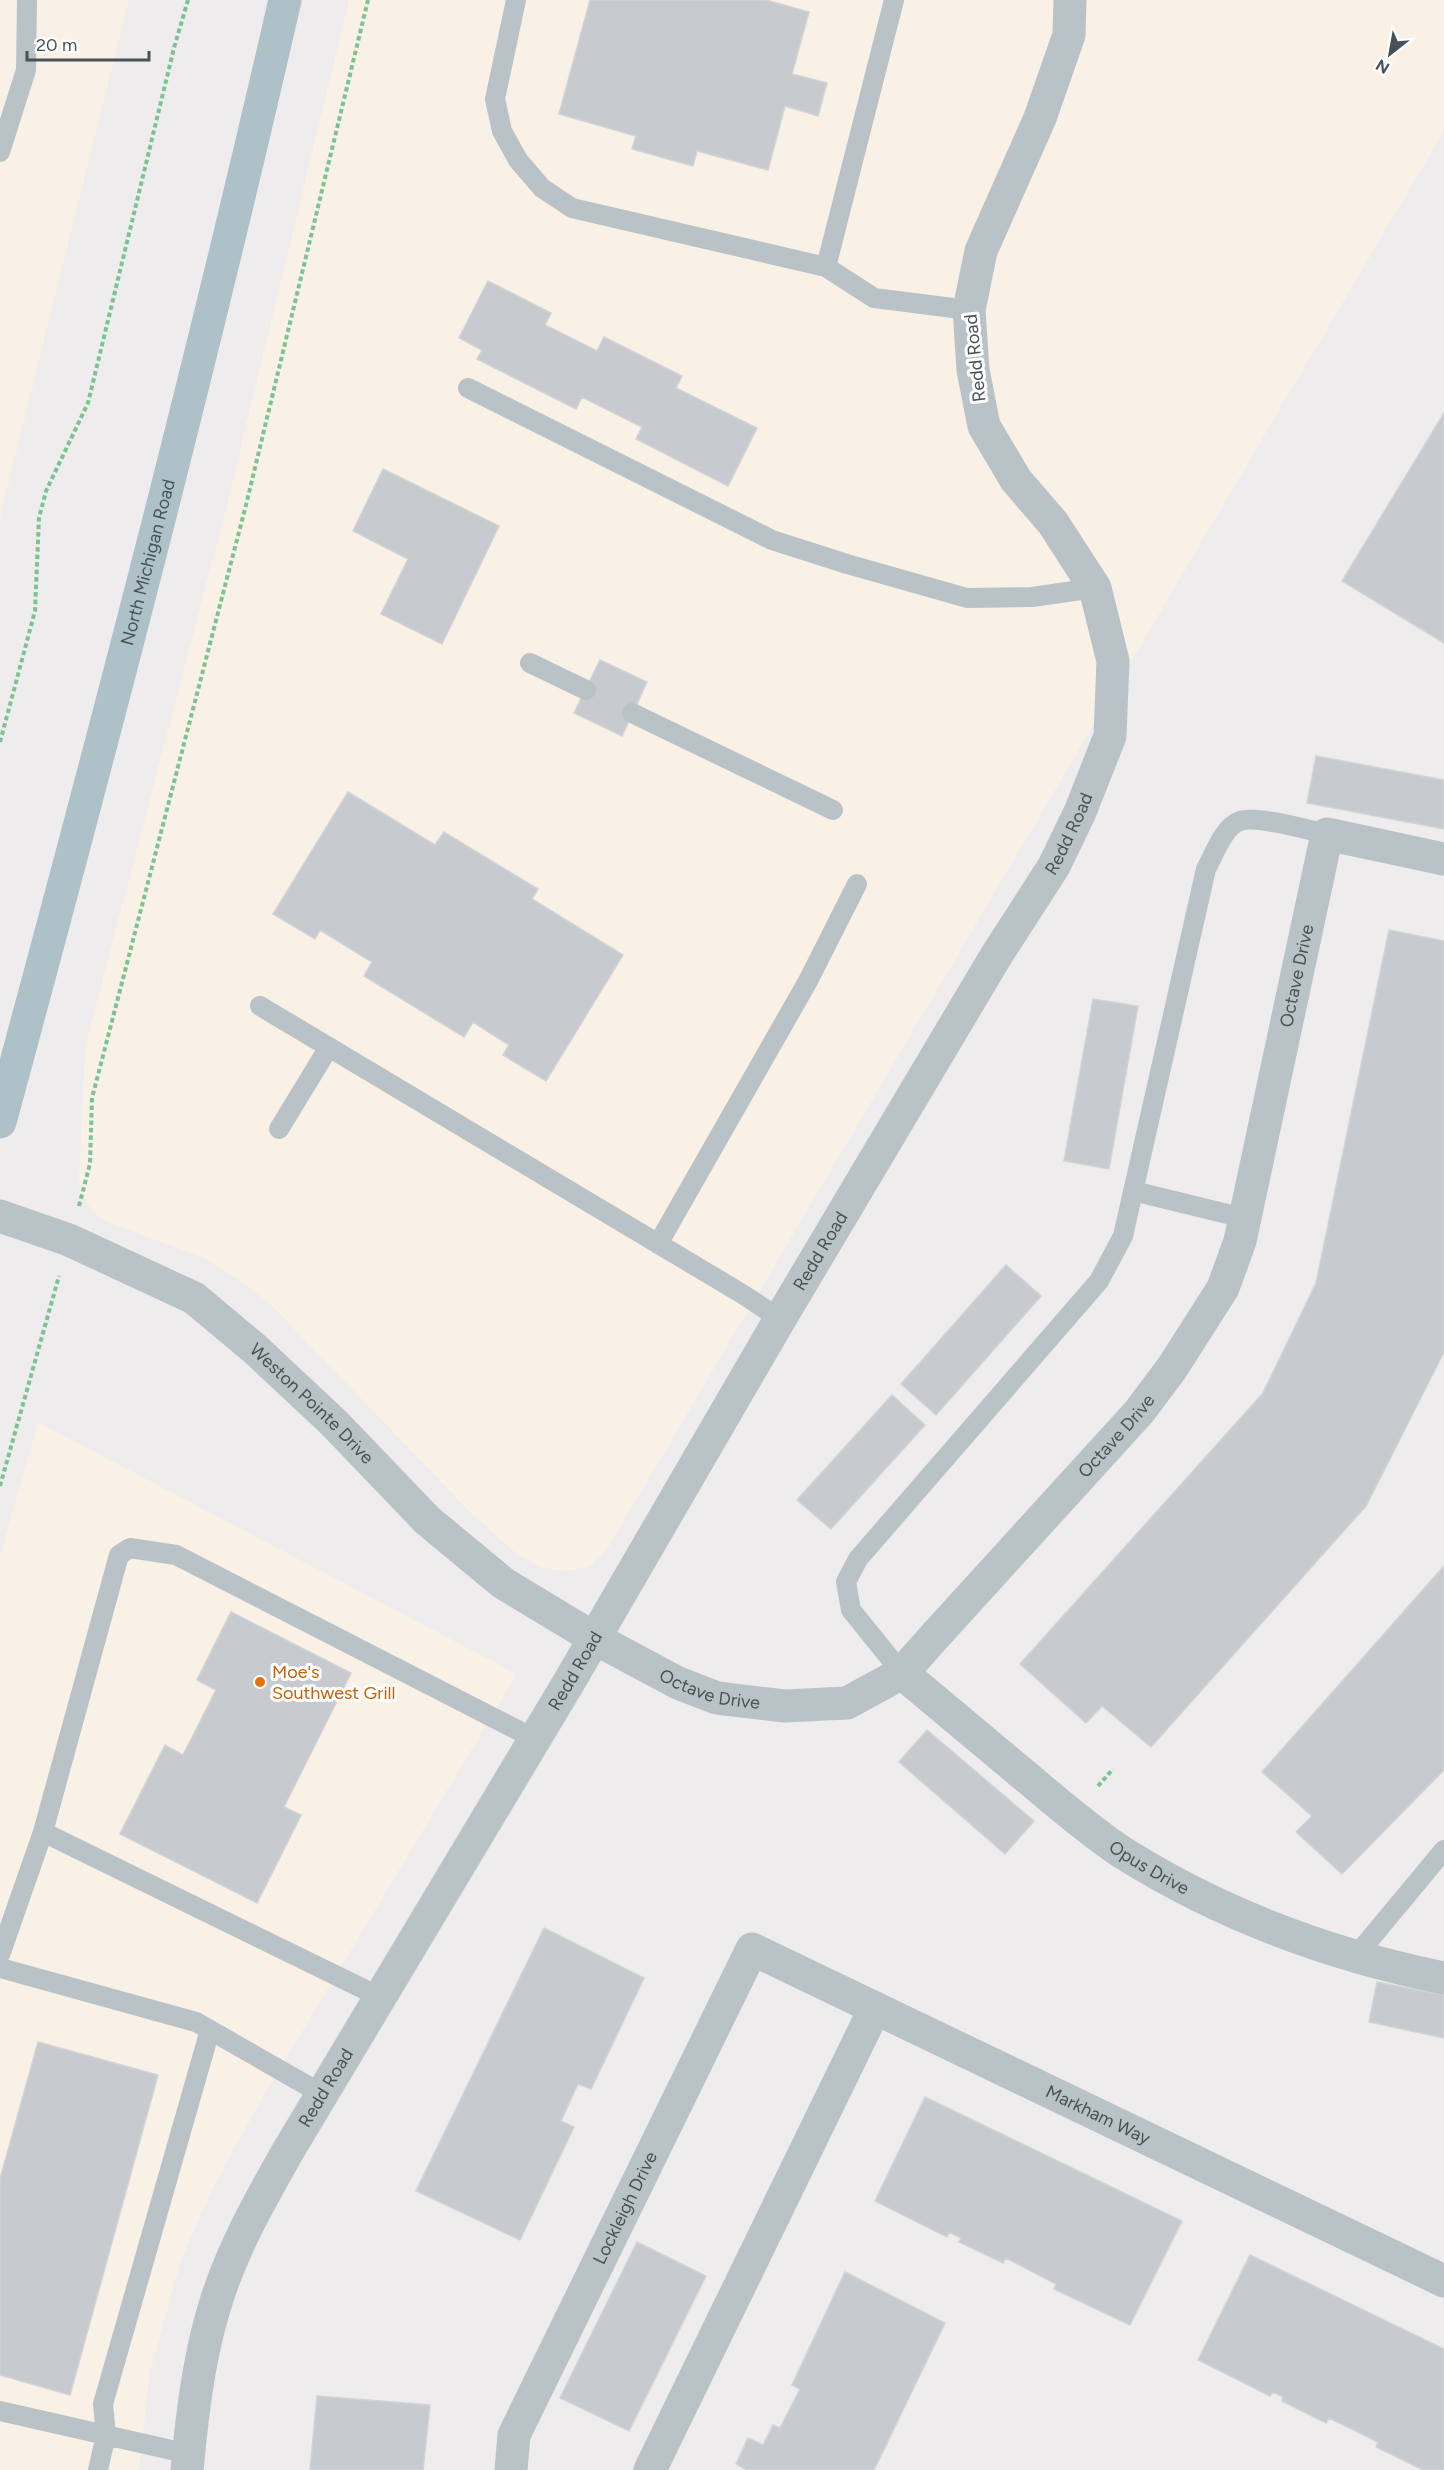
<svg xmlns="http://www.w3.org/2000/svg" width="1444" height="2470" font-family="Figtree,sans-serif">
<rect width="100%" height="100%" fill="#eeecec"/>
<path fill="#f9f0e6" d="M 0,0 L 129,0 L 0,518 Z
M 349,0 L 1444,0 L 1444,131 L 608,1548 L 590,1567 L 564,1571 L 539,1567 L 512,1550 L 471,1513 L 272,1306 L 238,1279 L 203,1258 L 111,1223 L 96,1215 L 85,1201 L 79,1181 L 85,1047 L 225,512 Z
M 38,1422 L 517,1674 L 261,2100 L 214,2186 L 181,2260 L 150,2373 L 139,2470 L 0,2470 L 0,1556 Z"/>
<path fill="#c7cace" stroke="#d0d4d7" stroke-width="1.5" d="M 590,0 L 766,0 L 809,12 L 792,74 L 827,83 L 818,116 L 785,106 L 768,170 L 697,151 L 693,166 L 632,149 L 636,136 L 559,114 Z
M 488,281 L 551,313 L 545,325 L 597,351 L 604,337 L 682,376 L 676,388 L 757,428 L 728,486 L 636,439 L 642,427 L 582,397 L 576,409 L 477,359 L 482,350 L 459,338 Z
M 1444,413 L 1444,643 L 1342,581 Z
M 383,469 L 499,526 L 442,644 L 381,614 L 408,559 L 353,531 Z
M 600,660 L 647,682 L 622,736 L 574,713 Z
M 1316,756 L 1444,780 L 1444,829 L 1307,803 Z
M 348,792 L 435,845 L 444,832 L 538,889 L 532,899 L 623,955 L 546,1081 L 503,1055 L 509,1045 L 473,1022 L 464,1037 L 364,976 L 372,962 L 320,930 L 315,939 L 273,914 Z
M 1389,930 L 1444,941 L 1444,1352 L 1366,1506 L 1151,1747 L 1102,1706 L 1086,1723 L 1020,1664 L 1263,1393 L 1316,1283 Z
M 1093,999 L 1138,1006 L 1109,1169 L 1064,1161 Z
M 1006,1265 L 1041,1296 L 936,1415 L 901,1384 Z
M 892,1395 L 925,1425 L 831,1529 L 797,1500 Z
M 1444,1566 L 1444,1770 L 1342,1874 L 1296,1832 L 1312,1816 L 1262,1772 Z
M 231,1612 L 351,1673 L 284,1807 L 301,1815 L 257,1903 L 120,1834 L 165,1745 L 183,1755 L 216,1690 L 197,1680 Z
M 927,1730 L 1034,1821 L 1005,1854 L 899,1762 Z
M 544,1928 L 644,1978 L 591,2089 L 578,2084 L 561,2121 L 574,2127 L 520,2240 L 416,2191 Z
M 1377,1982 L 1444,1995 L 1444,2038 L 1369,2022 Z
M 38,2042 L 158,2075 L 70,2395 L 0,2375 L 0,2179 Z
M 925,2097 L 1182,2221 L 1130,2325 L 1054,2289 L 1056,2284 L 1006,2258 L 1003,2263 L 959,2242 L 961,2238 L 949,2232 L 947,2237 L 875,2201 Z
M 637,2242 L 706,2276 L 629,2431 L 560,2398 Z
M 1250,2255 L 1444,2349 L 1444,2470 L 1423,2470 L 1376,2447 L 1378,2442 L 1329,2418 L 1326,2423 L 1282,2401 L 1283,2397 L 1273,2392 L 1270,2396 L 1198,2360 Z
M 845,2272 L 945,2323 L 874,2470 L 747,2470 L 736,2464 L 748,2438 L 763,2445 L 773,2425 L 780,2428 L 800,2389 L 792,2385 Z
M 317,2396 L 430,2405 L 423,2470 L 310,2470 Z"/>
<g fill="none" stroke-linecap="round" stroke-linejoin="round">
<path stroke="#7ac392" stroke-width="4" stroke-dasharray="4.5 3" stroke-linecap="butt" d="M 0,742 L 35,611 L 39,518 L 46,491 L 88,403 L 174,48 L 188,0
M 79,1206 L 90,1164 L 92,1098 L 246,505 L 368,0
M 0,1486 L 59,1276
M 1098,1786 L 1113,1769"/>
<path stroke="#b9c3c7" stroke-width="20" d="M 516,0 L 495,99 L 502,131 L 518,160 L 542,188 L 572,208 L 826,267
M 894,0 L 826,267 L 874,298 L 969,310
M 0,152 L 26,70 L 27,0
M 468,388 L 772,540 L 847,564 L 967,598 L 1032,597 L 1095,588
M 530,663 L 586,690
M 632,713 L 833,810
M 260,1006 L 744,1295 L 780,1319
M 279,1129 L 329,1047
M 1133,1191 L 1244,1218
M 658,1244 L 808,981 L 857,884
M 902,1673 L 851,1610 L 846,1582 L 858,1559 L 1099,1281 L 1123,1236 L 1206,869 C 1214,855 1224,826 1240,821 C 1256,815 1309,830 1327,834
M 0,1955 L 43,1832
M 1355,1957 L 1444,1850
M 0,1968 L 196,2022 L 322,2094
M 380,1997 L 43,1832 L 119,1555 L 130,1548 L 176,1555 L 535,1739
M 0,2411 L 189,2454
M 98,2470 L 106,2435 L 103,2404 L 210,2030"/>
<g stroke="#b9c3c7" stroke-width="33">
<path id="s1" d="M 0,1216 L 69,1240 L 194,1298 L 255,1349 L 334,1423 L 427,1520 L 503,1583 L 594,1638 L 678,1683 L 717,1698 L 785,1706 L 847,1703 L 902,1673 L 935,1636 L 1139,1412 L 1172,1368 L 1223,1288 L 1240,1241 L 1327,834 L 1444,859"/>
<path id="s2" d="M 902,1673 C 943,1707 983,1741 1024,1775 C 1055,1801 1086,1828 1120,1851 C 1218,1913 1330,1955 1444,1978"/>
<path id="s3" d="M 187,2470 C 192,2417 198,2363 213,2312 C 229,2255 259,2202 288,2151 L 569,1682 L 780,1319 L 996,956 L 1054,866 L 1080,812 L 1110,736 L 1113,661 L 1095,588 L 1053,523 L 1016,480 L 984,426 L 973,370 L 969,310 L 981,251 L 1040,118 L 1069,35 L 1070,0"/>
<path id="s4" d="M 511,2470 L 514,2435 L 752,1949 L 1444,2281"/>
<path d="M 650,2470 L 875,2008"/>
</g>
<path stroke="#aec0c8" stroke-width="33" id="s5" d="M 0,1122 C 101,749 199,376 285,0"/>
</g>
<circle fill="#e8710a" stroke="#fff" stroke-width="2" cx="260" cy="1682" r="6"/>
<g text-anchor="middle" stroke-width="6" stroke-linejoin="round" paint-order="stroke">
<g font-size="18" fill="#465257" stroke="#fff">
<text transform="translate(975 358) rotate(-96)" y="6">Redd Road</text>
<text dy="6" stroke="none"><textPath href="#s5" startOffset="579">North Michigan Road</textPath></text>
<text dy="6" stroke="none"><textPath href="#s3" startOffset="1870">Redd Road</textPath></text>
<text dy="6" stroke="none"><textPath href="#s1" startOffset="1892">Octave Drive</textPath></text>
<text dy="6" stroke="none"><textPath href="#s3" startOffset="1384">Redd Road</textPath></text>
<text dy="6" stroke="none"><textPath href="#s1" startOffset="369">Weston Pointe Drive</textPath></text>
<text dy="6" stroke="none"><textPath href="#s1" startOffset="1388">Octave Drive</textPath></text>
<text dy="6" stroke="none"><textPath href="#s3" startOffset="898">Redd Road</textPath></text>
<text dy="6" stroke="none"><textPath href="#s1" startOffset="866">Octave Drive</textPath></text>
<text dy="6" stroke="none"><textPath href="#s2" startOffset="315">Opus Drive</textPath></text>
<text dy="6" stroke="none"><textPath href="#s3" startOffset="412">Redd Road</textPath></text>
<text dy="6" stroke="none"><textPath href="#s4" startOffset="960">Markham Way</textPath></text>
<text dy="6" stroke="none"><textPath href="#s4" startOffset="288">Lockleigh Drive</textPath></text>
</g>
<g font-size="18" fill="#c56008" stroke="#fff" text-anchor="start">
<text x="272" y="1678">Moe's<tspan x="272" dy="21">Southwest Grill</tspan></text>
</g>
</g>
<g transform="translate(1390 54) rotate(211)" stroke="#ffffff" stroke-width="4.5" paint-order="stroke">
<path d="M0-4.5L10 22L0 15L-10 22Z" fill="#465257"/>
<text y="-9" font-size="16" font-weight="bold" text-anchor="middle" fill="#465257">N</text>
</g>
<path d="M27 51v9h122v-9" fill="none" stroke="#465257" stroke-width="3"/>
<text x="36" y="51" font-size="18" fill="#465257" stroke="#ffffff" stroke-width="4.5" paint-order="stroke">20 m</text>
</svg>
